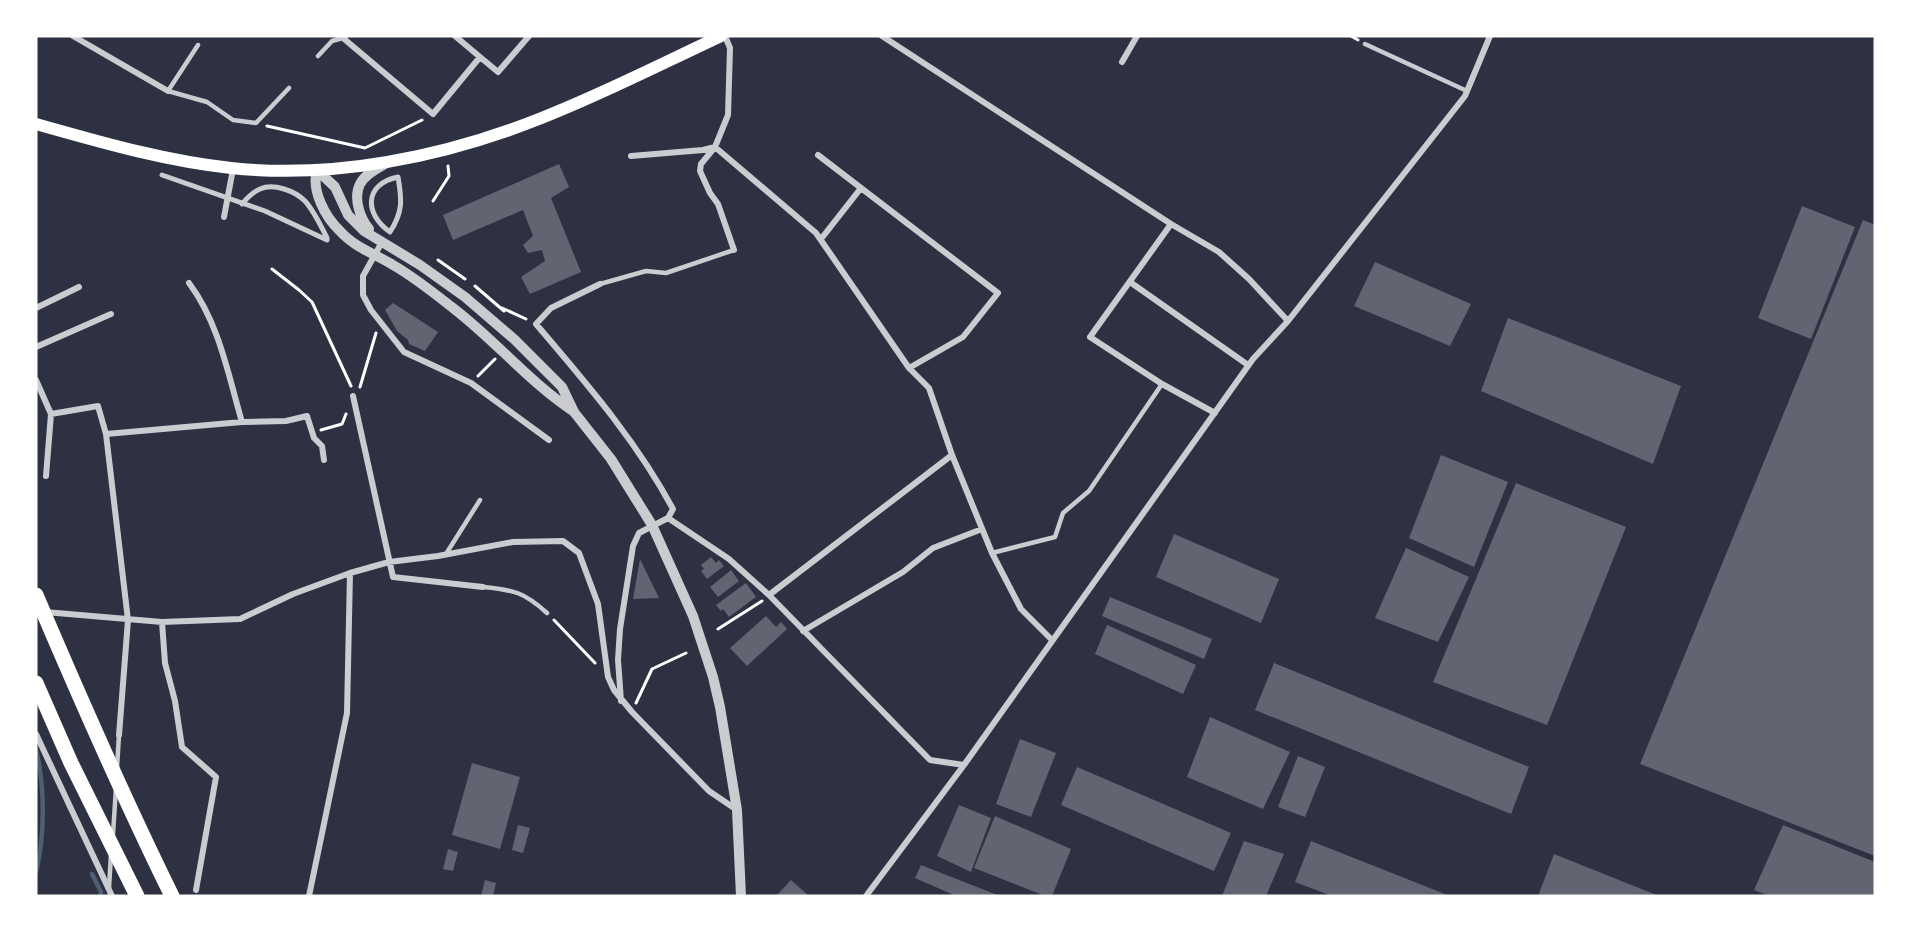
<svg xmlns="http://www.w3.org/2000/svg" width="1911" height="932" font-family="'Libre Baskerville',serif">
<rect width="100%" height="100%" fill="#2d3142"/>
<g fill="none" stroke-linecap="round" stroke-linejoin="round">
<path stroke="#4f5d75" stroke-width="4.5" d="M 36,750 C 45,785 45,836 36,872
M 92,874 L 101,892 L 100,896"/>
</g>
<path fill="#626471" d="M 559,164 L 569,187 L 551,198 L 581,272 L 530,294 L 521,277 L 545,261 L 542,250 L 528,253 L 523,245 L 533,236 L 523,210 L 453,240 L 443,215 Z
M 1802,206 L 1855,227 L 1811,339 L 1758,318 Z
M 1863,220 L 1875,225 L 1875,856 L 1640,764 Z
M 1375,262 L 1471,304 L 1450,346 L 1354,306 Z
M 393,303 L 438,332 L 425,351 L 409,344 L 408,340 L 397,331 L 385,310 Z
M 1508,318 L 1681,386 L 1653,464 L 1481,391 Z
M 1441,455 L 1508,482 L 1474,567 L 1409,538 Z
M 1516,483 L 1626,527 L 1547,725 L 1433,682 Z
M 1174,534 L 1279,579 L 1261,623 L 1156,577 Z
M 1406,548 L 1469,577 L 1438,642 L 1375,618 Z
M 711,557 L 716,563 L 719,560 L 724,566 L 707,579 L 701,571 L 704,569 L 701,565 Z
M 640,559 L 659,598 L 633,599 Z
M 731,570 L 739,581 L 718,597 L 710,587 Z
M 746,583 L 756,597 L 729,617 L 723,609 L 721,611 L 716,605 Z
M 1110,597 L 1212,639 L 1204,659 L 1102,616 Z
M 766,616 L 776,627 L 781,622 L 787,629 L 747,666 L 730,648 Z
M 1107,625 L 1196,665 L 1183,694 L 1095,654 Z
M 1274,663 L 1529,767 L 1511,814 L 1255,710 Z
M 1210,717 L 1290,752 L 1263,809 L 1187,777 Z
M 1020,739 L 1056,753 L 1031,817 L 996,804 Z
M 1298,756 L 1325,767 L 1305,817 L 1278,807 Z
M 472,763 L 520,777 L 500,849 L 452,835 Z
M 1077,767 L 1231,833 L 1214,871 L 1061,805 Z
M 959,805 L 991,818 L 971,872 L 937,856 Z
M 995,816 L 1071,849 L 1052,896 L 1045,896 L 974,868 Z
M 518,825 L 530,828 L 523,853 L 512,850 Z
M 1783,825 L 1875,862 L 1875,896 L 1770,896 L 1754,890 Z
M 1244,841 L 1284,854 L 1266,896 L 1222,896 Z
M 1311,841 L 1450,896 L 1332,896 L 1295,882 Z
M 448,849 L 458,852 L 453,871 L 443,869 Z
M 1554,854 L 1659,896 L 1538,896 Z
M 921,865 L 1000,896 L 956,896 L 915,878 Z
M 485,880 L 496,883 L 493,896 L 481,896 Z
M 791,880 L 809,896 L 776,896 Z"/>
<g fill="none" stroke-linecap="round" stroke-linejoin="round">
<path stroke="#fff" stroke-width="3" d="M 1351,36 L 1358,40
M 267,126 L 365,148 L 422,120
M 433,201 L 449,176 L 448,166
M 438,260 L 465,279
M 272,269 L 299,290 L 312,302 L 351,386
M 475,286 L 504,311
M 502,308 L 526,319
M 478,376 L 495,359
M 360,387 L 376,333
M 321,430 L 342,424 L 346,414
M 554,620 L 595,663
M 718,629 L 762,601
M 636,703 L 652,669 L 686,653"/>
<path stroke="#caccd0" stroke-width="4.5" d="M 1365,44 L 1467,91
M 198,45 L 168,91 L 207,102 L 233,120 L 256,123 L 289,88
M 318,56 L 332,41 L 343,38
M 600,284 L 646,271 L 666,273 L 734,250
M 992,553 L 1055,537 L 1063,513 L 1089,491 L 1162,384
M 446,554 L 480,500
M 483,587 C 514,590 524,592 547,613
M 117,768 L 119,735
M 113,834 L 116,788
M 109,888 L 111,854"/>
<path stroke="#caccd0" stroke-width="5" d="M 162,175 L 265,211 L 327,240
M 398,177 C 402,200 403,212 390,232 C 364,214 364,184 398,177 Z
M 242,204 C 247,198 253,192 260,189 C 274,183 295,191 305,201 C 314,211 321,226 327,238"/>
<path stroke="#caccd0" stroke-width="6" d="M 73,36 L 168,91
M 345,36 L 343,38 L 433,114 L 480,57 L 498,72 L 529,36
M 455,36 L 480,57
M 725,36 L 730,48 L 728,115 L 715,147 L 701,164 L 700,171 L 710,193 L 718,204 L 734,250
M 882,36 L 1171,224 L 1219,252 L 1249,279 L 1288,321
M 1122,62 L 1137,36
M 818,155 L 998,293 L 963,337 L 909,368
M 631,156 L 703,150 L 715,147 L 816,233 L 909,368 L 929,388 L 952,455 L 992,553 L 1021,609 L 1052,640
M 224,217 L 233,169
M 1171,224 L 1090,337 L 1162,384 L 1215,413
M 821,239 L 861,188
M 382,242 L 363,276 L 363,295 L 371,310 L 404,352 L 471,383 L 549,440
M 1130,282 L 1248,365
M 600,284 L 551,308 L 536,324 C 586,383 636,440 673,509 L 668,518 L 639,533 L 633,546 L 620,629 L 618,660 L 621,701
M 36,308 L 79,287
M 36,347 L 111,314
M 36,380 L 51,414 L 98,406 L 106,434 L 128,620 L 119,735
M 353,396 L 393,577 L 483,587
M 242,422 L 286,421 L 307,416 L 314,438 L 322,446 L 324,460
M 106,434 L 242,422 C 228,374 219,323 189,283
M 46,476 L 51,414
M 668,518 L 729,559 L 769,595 L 930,760 L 964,765
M 769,595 L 952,455
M 45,612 L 162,622 L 240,619 L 293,594 L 350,573 L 389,562 L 438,556 L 513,542 L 563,541 L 579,553 L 598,604 L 608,677 L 614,690 L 632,712 L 709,791 L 737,810
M 162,622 L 165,663 L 175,701 L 182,747 L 216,777 L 196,890
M 803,631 L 903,572 L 933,548 L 982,529
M 36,734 L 112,896
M 309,896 L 347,713 L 350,573
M 866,896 L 964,765 L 1253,359 L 1288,321 L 1465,96 L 1490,36"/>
<path stroke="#caccd0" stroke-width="10" d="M 317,170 L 335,187 L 348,215 L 364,231 L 420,265 L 465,297 L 514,339 L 562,387 L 574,412 L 611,459 L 652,525 L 693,616 L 713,677 L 720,707 L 737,810 L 741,896
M 317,170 C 311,190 325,217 340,231 C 354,247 375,254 393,265 C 414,277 434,293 453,308 C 495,340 529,382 573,411
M 369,229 C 360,218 353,198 360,184 C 365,174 378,168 387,163"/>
<path stroke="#fff" stroke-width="12" d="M 36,124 C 100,142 165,161 231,168 C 334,179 443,157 539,119 C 601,95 661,64 721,36"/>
<path stroke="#fff" stroke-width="15" d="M 36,595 C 79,696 123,797 172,896
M 36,683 L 71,763 L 137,896"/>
</g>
<rect width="1911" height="932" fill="none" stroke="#ffffff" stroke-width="75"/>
</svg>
